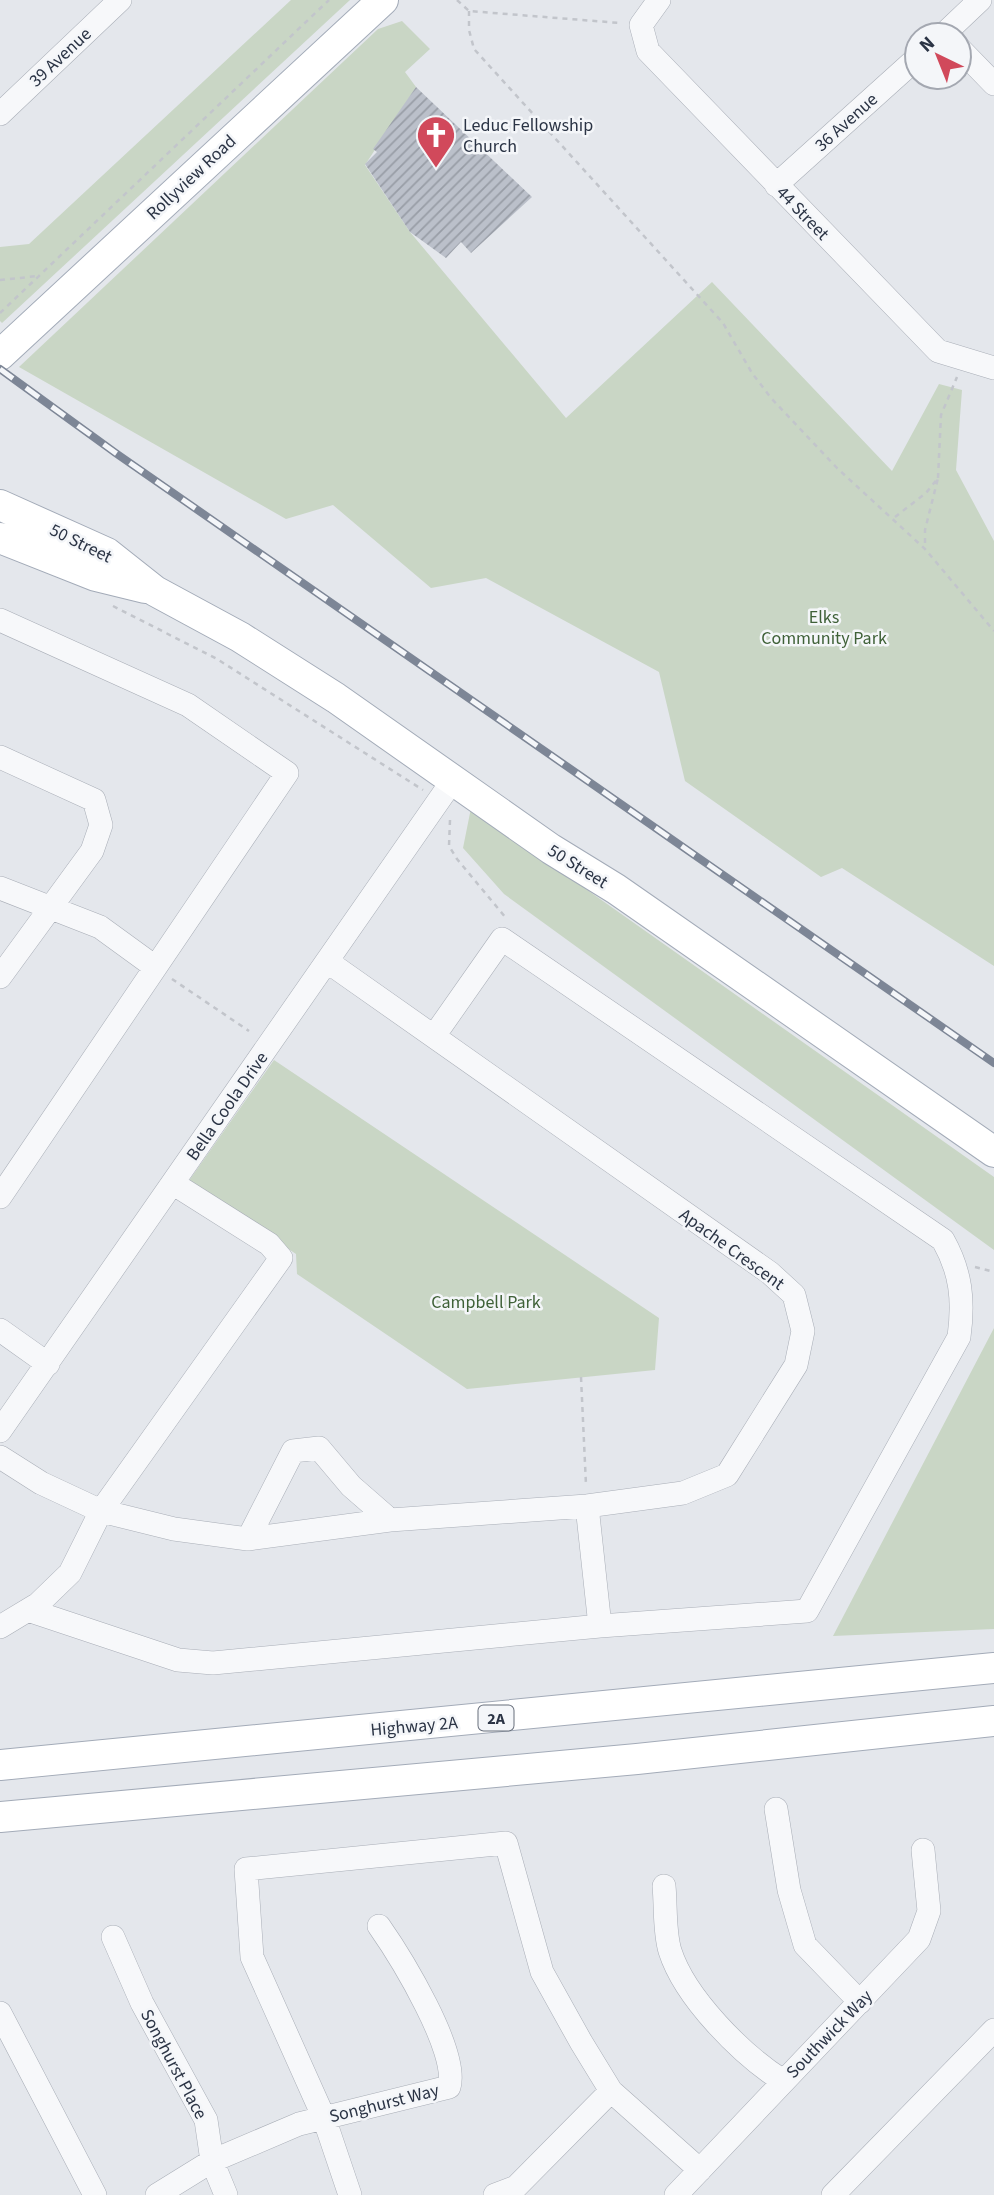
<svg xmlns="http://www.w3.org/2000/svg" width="994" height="2195" font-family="'Source Sans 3',sans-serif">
<defs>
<pattern id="building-hatch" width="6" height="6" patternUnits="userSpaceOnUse" patternTransform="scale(1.75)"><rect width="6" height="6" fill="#bbc0ca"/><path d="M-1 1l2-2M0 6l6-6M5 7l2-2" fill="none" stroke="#989da6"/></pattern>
</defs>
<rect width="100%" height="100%" fill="#e4e7ec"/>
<path fill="#c9d6c5" d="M 291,0 L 350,0 L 2,323 L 0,321 L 0,247 L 29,244 Z
M 402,21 L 430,49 L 405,72 L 416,87 L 365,165 L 410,232 L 566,418 L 712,282 L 892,471 L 939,384 L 962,390 L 956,470 L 994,541 L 994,966 L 842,868 L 821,877 L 685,781 L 659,672 L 486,578 L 431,588 L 333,505 L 286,519 L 19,367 L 378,29 Z
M 471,808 L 994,1177 L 994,1250 L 504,894 L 463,848 Z
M 274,1060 L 659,1318 L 655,1370 L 467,1389 L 297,1274 L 296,1254 L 188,1182 Z
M 994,1328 L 994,1629 L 833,1636 Z"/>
<path fill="url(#building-hatch)" d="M 416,87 L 532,197 L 471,253 L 461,242 L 446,258 L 410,232 L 365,164 L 377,152 L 373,149 Z"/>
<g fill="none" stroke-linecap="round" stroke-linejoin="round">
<g stroke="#a9aeb7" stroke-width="24">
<path id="minor" d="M 659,0 L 641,25 L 648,51 L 938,351 L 994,368
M 943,35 L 980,0
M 959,48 L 994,84
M 0,114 L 120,0
M 776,185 L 917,58
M 0,620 L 188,705 L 287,773 L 0,1197
M 0,757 L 94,800 L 101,825 L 92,851 L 0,977
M 0,888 L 100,927 L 155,967
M 434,1036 L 502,939 L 943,1240 C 961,1272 964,1300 959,1337 L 807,1611 L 600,1626
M 0,1330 L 48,1364
M 0,1431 L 453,780
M 0,1457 L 41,1483 L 101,1511 L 174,1529 L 248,1539 L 390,1520 L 587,1506 L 683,1493 L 727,1475 L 796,1365 L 803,1331 L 794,1295 L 770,1273 L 328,962
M 248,1539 L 293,1451 L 319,1448 L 351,1486 L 390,1520
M 28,1610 L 178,1660 L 213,1663 L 600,1626 L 587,1506
M 0,1627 L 38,1604 L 70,1573 L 101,1511 L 281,1258 L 269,1244 L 174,1184
M 776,1809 L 789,1890 L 805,1945 L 860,2002
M 664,1886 C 666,1906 664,1931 670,1951 C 685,1998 742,2055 783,2081
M 113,1937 L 142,2003 L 206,2120 L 212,2161 L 226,2195
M 0,2013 L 95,2195
M 157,2195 L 212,2161 L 299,2124 L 449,2087 C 460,2053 400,1956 379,1926
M 350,2195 L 324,2118 L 252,1957 L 246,1869 L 506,1843 L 542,1972 L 581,2042 L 611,2091 L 700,2170
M 495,2195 L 516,2187 L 611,2091
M 676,2195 L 919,1939 L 929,1911 L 923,1850
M 833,2195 L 994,2030"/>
</g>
<g stroke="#a3abb8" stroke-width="32">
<path id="major" d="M 0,355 L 383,0
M 0,505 L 107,553 L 155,591 L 240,637 L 336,698 L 551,849 L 616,889 L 994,1152
M 0,538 L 96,576 L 145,588
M 0,1765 L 994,1668
M 0,1817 L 637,1759 L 994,1721"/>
</g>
<path stroke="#c2c5cb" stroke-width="2.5" stroke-dasharray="5 5" stroke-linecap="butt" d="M 457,0 L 469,11 L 620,23
M 469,11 L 469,30 L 474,49 L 723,323 L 752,373 L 771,398 L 837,468 L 925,549 L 994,631
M 0,280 L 38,276
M 0,313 L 329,0
M 938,478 L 941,415 L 957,377
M 895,517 L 926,493 L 938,478 L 925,530 L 925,549
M 113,606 L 217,659 L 423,790
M 450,820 L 449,846 L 457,859 L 506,918
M 172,979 L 249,1031
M 975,1267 L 994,1272
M 581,1377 L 586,1485"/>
<use href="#minor" stroke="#f7f8fa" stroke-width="23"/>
<use href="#major" stroke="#fff" stroke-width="30"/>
<g stroke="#7d8696" stroke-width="8">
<path id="rail" d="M 0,369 L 117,454 L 994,1063"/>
</g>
<use href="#rail" stroke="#f4f6f9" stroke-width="5" stroke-dasharray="16" stroke-linecap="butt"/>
</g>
<defs>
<g id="church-pin" transform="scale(2.0125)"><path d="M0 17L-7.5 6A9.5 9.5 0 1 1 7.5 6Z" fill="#d1495b" stroke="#f4f6f9"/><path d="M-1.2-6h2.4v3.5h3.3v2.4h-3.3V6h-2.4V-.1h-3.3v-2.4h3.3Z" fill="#fff"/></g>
</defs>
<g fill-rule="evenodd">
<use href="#church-pin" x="436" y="135"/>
</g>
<g text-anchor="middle" stroke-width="5" stroke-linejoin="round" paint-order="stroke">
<rect fill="#f4f6f9" stroke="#676e7b" stroke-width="2" x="478.5" y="1705.5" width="35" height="25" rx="5"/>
<g font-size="16" font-weight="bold" fill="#2b3445">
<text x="496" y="1724">2A</text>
</g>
<g font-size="18" fill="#2b3445" stroke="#f4f6f9">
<text transform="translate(60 57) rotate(-43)" y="6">39 Avenue</text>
<text transform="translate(846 122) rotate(-42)" y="6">36 Avenue</text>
<text transform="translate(191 177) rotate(-43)" y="6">Rollyview Road</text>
<text transform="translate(803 213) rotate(46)" y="6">44 Street</text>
<text transform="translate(81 543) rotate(26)" y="6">50 Street</text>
<text transform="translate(578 866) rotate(32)" y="6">50 Street</text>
<text transform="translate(227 1106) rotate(-55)" y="6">Bella Coola Drive</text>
<text transform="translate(732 1249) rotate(36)" y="6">Apache Crescent</text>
<text transform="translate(414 1726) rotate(-5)" y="6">Highway 2A</text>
<text transform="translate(829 2034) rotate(-46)" y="6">Southwick Way</text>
<text transform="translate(174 2064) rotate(62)" y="6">Songhurst Place</text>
<text transform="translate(384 2103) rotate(-14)" y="6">Songhurst Way</text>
</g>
<g font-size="18" fill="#2b3445" stroke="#f4f6f9" text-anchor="start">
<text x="463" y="131">Leduc Fellowship<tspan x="463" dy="21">Church</tspan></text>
</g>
<g font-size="18" fill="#3f6138" stroke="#f4f6f9">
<text x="824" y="623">Elks<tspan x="824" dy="21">Community Park</tspan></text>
<text x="486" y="1308">Campbell Park</text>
</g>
</g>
<g transform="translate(938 56) rotate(317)"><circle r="33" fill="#f4f6f9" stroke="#a4a8b1" stroke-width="2"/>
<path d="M0-5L12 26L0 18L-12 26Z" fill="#d1495b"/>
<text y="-10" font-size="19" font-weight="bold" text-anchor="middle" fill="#2b3445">N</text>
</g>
</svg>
